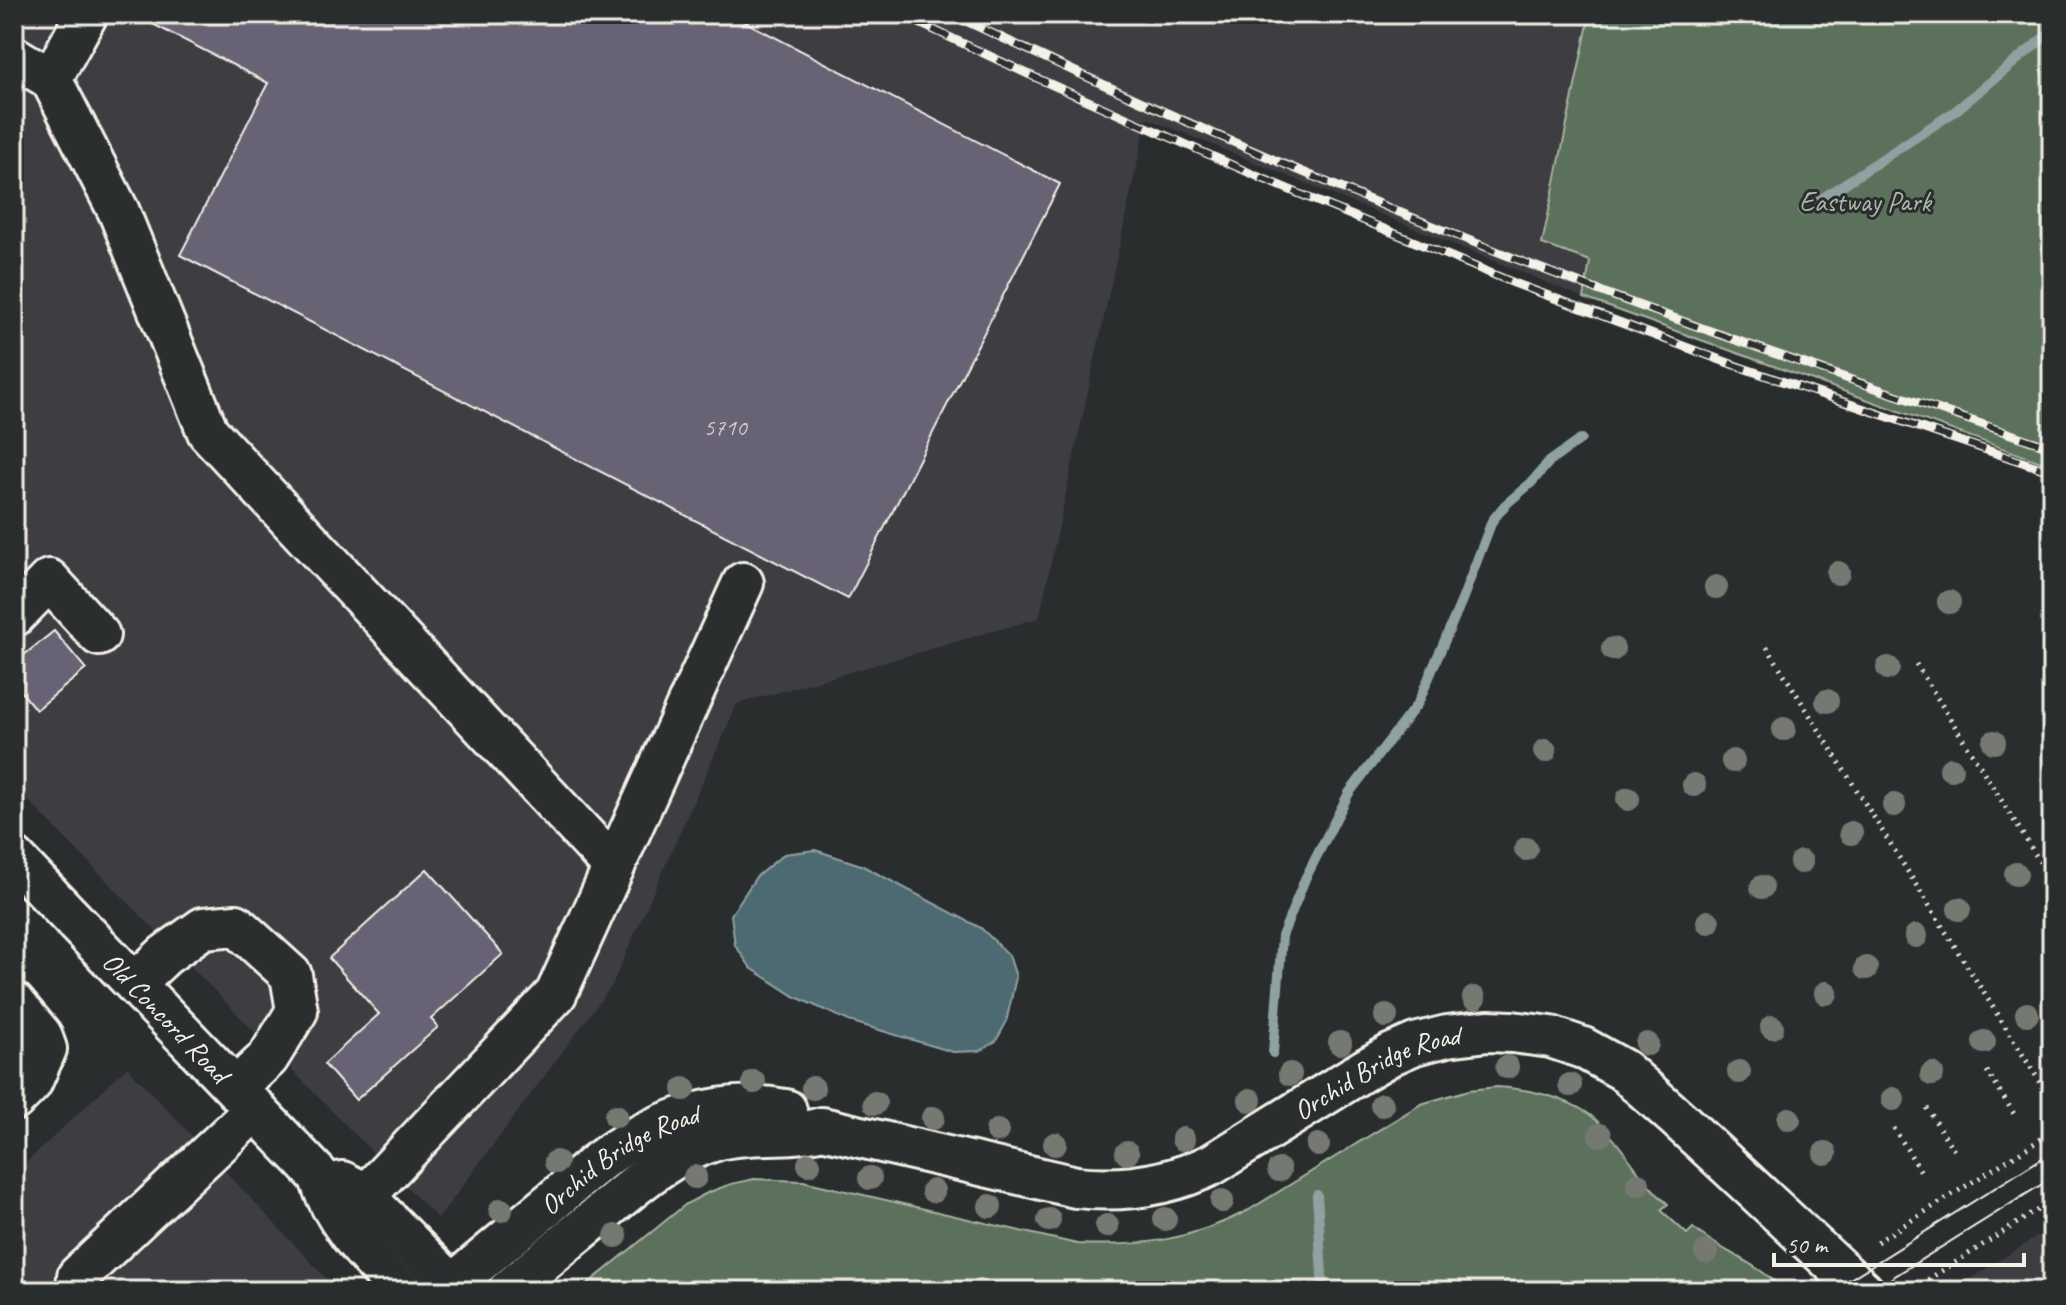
<svg xmlns="http://www.w3.org/2000/svg" width="2066" height="1305" font-family="Caveat,sans-serif">
<rect width="100%" height="100%" fill="#2a2d2e"/>
<filter id="ink" filterUnits="userSpaceOnUse"><feTurbulence type="fractalNoise" baseFrequency=".0125" numOctaves="2"/><feDisplacementMap in="SourceGraphic" scale="16" xChannelSelector="R" yChannelSelector="G"/><feConvolveMatrix kernelMatrix="1 2 1 2 8 2 1 2 1" color-interpolation-filters="sRGB"/></filter>
<g filter="url(#ink)">
<path fill="#3d3d43" d="M 14,14 L 1627,14 L 1584,298 L 1147,118 L 1039,618 L 737,704 L 612,985 L 438,1219 L 14,786 Z
M 127,1067 L 338,1291 L 14,1291 L 14,1174 Z
M 2052,1227 L 2052,1291 L 1951,1291 Z"/>
<path fill="#5c715c" stroke="#a8b1a2" stroke-width="2" d="M 1590,14 L 2052,14 L 2052,466 L 1584,298 L 1590,261 L 1542,244 Z
M 1497,1087 C 1527,1089 1560,1096 1586,1112 C 1601,1122 1613,1138 1624,1152 C 1638,1171 1650,1189 1668,1204 L 1661,1210 L 1687,1234 L 1693,1228 C 1723,1253 1757,1262 1785,1291 L 579,1291 L 686,1204 L 707,1193 L 731,1184 L 754,1179 L 803,1181 L 1077,1244 C 1141,1247 1192,1240 1249,1210 L 1421,1104 L 1469,1090 Z"/>
<path fill="#4e6b73" stroke="#90a1a2" stroke-width="2" d="M 815,850 L 861,865 L 981,928 L 1009,955 L 1016,977 L 1006,1023 L 996,1041 L 980,1051 L 953,1052 L 849,1021 L 796,997 L 751,968 L 735,945 L 731,915 L 756,877 L 784,854 Z"/>
<g fill="none" stroke-linecap="round" stroke-linejoin="round">
<path stroke="#90a1a2" stroke-width="10" d="M 1803,211 L 1954,112 L 2052,31
M 1273,1053 L 1282,936 L 1305,879 L 1349,793 L 1418,703 L 1462,600 L 1492,521 L 1505,505 L 1531,483 L 1549,462 L 1581,439
M 1317,1195 L 1323,1291"/>
</g>
<path fill="#686274" stroke="#f4f1e8" stroke-width="2" d="M 143,14 L 730,14 L 1060,184 L 848,599 L 180,255 L 268,83 L 141,18 Z
M 54,631 L 86,669 L 36,710 L 14,683 L 14,663 Z
M 427,869 L 503,954 L 431,1019 L 438,1027 L 356,1100 L 324,1064 L 379,1014 L 329,958 Z"/>
<g fill="none" stroke-linecap="round" stroke-linejoin="round">
<g stroke="#f4f1e8" stroke-width="46">
<g id="minor">
<path d="M 87,14 L 51,79 L 119,212 L 208,432 L 614,867"/>
<path d="M 14,57 L 51,79"/>
<path d="M 14,616 L 49,580 L 99,635"/>
<path id="s1" d="M 14,858 L 319,1176 C 334,1224 368,1256 402,1291"/>
<path d="M 135,983 L 165,955 L 203,928 L 236,925 L 291,975 L 297,1011 L 268,1058 L 236,1088"/>
<path d="M 14,1003 L 41,1035 L 46,1049 L 31,1083 L 14,1100"/>
<path d="M 342,1182 L 352,1187 L 377,1209 L 458,1291"/>
<path d="M 364,1197 L 556,994 L 743,583"/>
<path d="M 77,1291 L 78,1276 L 256,1109"/>
<path id="s2" d="M 445,1291 C 479,1262 514,1233 549,1204 C 566,1190 583,1174 601,1160 C 654,1121 720,1097 786,1110"/>
<path id="s3" d="M 508,1291 C 537,1266 567,1241 597,1217 C 635,1185 670,1153 719,1139 C 753,1130 788,1138 822,1128 L 1076,1187 C 1123,1192 1170,1185 1213,1164 L 1366,1069 L 1392,1054 L 1415,1044 L 1447,1036 L 1488,1031 L 1512,1032 L 1551,1037 L 1583,1048 L 1623,1070 L 1678,1119 L 1863,1291"/>
</g>
</g>
<path stroke="#f4f1e8" stroke-width="5" stroke-dasharray="2 6" stroke-linecap="butt" d="M 1767,647 L 2048,1095
M 1916,664 L 2052,881
M 1987,1071 L 2016,1117
M 1927,1108 L 1956,1154
M 1894,1128 L 1923,1175
M 1877,1242 L 2052,1132
M 1921,1284 L 2052,1201"/>
<use href="#minor" stroke="#2a2d2e" stroke-width="40"/>
<path stroke="#f4f1e8" stroke-width="2" d="M 1831,1291 L 2052,1152
M 1871,1291 L 2052,1178"/>
<g stroke="#f4f1e8" stroke-width="9">
<path id="rail" d="M 900,14 L 1030,75 L 1259,177 L 1514,283 L 1734,365 L 2052,472
M 951,14 C 1171,118 1395,215 1624,300 C 1765,352 1909,399 2052,448"/>
</g>
<use href="#rail" stroke="#2a2d2e" stroke-width="6" stroke-dasharray="18" stroke-linecap="butt"/>
</g>
<g fill="#747972">
<circle cx="1838" cy="573" r="12"/>
<circle cx="1716" cy="587" r="12"/>
<circle cx="1949" cy="602" r="12"/>
<circle cx="1613" cy="649" r="12"/>
<circle cx="1888" cy="668" r="12"/>
<circle cx="1827" cy="701" r="12"/>
<circle cx="1784" cy="729" r="12"/>
<circle cx="1994" cy="742" r="12"/>
<circle cx="1545" cy="751" r="12"/>
<circle cx="1733" cy="761" r="12"/>
<circle cx="1951" cy="769" r="12"/>
<circle cx="1694" cy="785" r="12"/>
<circle cx="1628" cy="799" r="12"/>
<circle cx="1894" cy="805" r="12"/>
<circle cx="1851" cy="833" r="12"/>
<circle cx="1526" cy="849" r="12"/>
<circle cx="1801" cy="862" r="12"/>
<circle cx="2016" cy="874" r="12"/>
<circle cx="1762" cy="887" r="12"/>
<circle cx="1959" cy="909" r="12"/>
<circle cx="1708" cy="922" r="12"/>
<circle cx="1916" cy="936" r="12"/>
<circle cx="1866" cy="968" r="12"/>
<circle cx="1826" cy="993" r="12"/>
<circle cx="1474" cy="998" r="12"/>
<circle cx="2027" cy="1014" r="12"/>
<circle cx="1386" cy="1016" r="12"/>
<circle cx="1772" cy="1027" r="12"/>
<circle cx="1984" cy="1042" r="12"/>
<circle cx="1340" cy="1043" r="12"/>
<circle cx="1647" cy="1044" r="12"/>
<circle cx="1507" cy="1067" r="12"/>
<circle cx="1739" cy="1072" r="12"/>
<circle cx="1290" cy="1074" r="12"/>
<circle cx="1932" cy="1074" r="12"/>
<circle cx="754" cy="1082" r="12"/>
<circle cx="1570" cy="1085" r="12"/>
<circle cx="813" cy="1088" r="12"/>
<circle cx="684" cy="1089" r="12"/>
<circle cx="1893" cy="1099" r="12"/>
<circle cx="1250" cy="1100" r="12"/>
<circle cx="875" cy="1103" r="12"/>
<circle cx="1382" cy="1105" r="12"/>
<circle cx="616" cy="1116" r="12"/>
<circle cx="933" cy="1118" r="12"/>
<circle cx="1789" cy="1119" r="12"/>
<circle cx="997" cy="1131" r="12"/>
<circle cx="1600" cy="1135" r="12"/>
<circle cx="1183" cy="1139" r="12"/>
<circle cx="1055" cy="1144" r="12"/>
<circle cx="1318" cy="1145" r="12"/>
<circle cx="1127" cy="1153" r="12"/>
<circle cx="1825" cy="1153" r="12"/>
<circle cx="556" cy="1162" r="12"/>
<circle cx="809" cy="1164" r="12"/>
<circle cx="1279" cy="1170" r="12"/>
<circle cx="695" cy="1177" r="12"/>
<circle cx="870" cy="1178" r="12"/>
<circle cx="1638" cy="1184" r="12"/>
<circle cx="933" cy="1191" r="12"/>
<circle cx="1222" cy="1201" r="12"/>
<circle cx="990" cy="1206" r="12"/>
<circle cx="501" cy="1210" r="12"/>
<circle cx="1165" cy="1219" r="12"/>
<circle cx="1049" cy="1220" r="12"/>
<circle cx="1107" cy="1226" r="12"/>
<circle cx="616" cy="1236" r="12"/>
<circle cx="1706" cy="1252" r="12"/>
</g>
</g>
<g text-anchor="middle" stroke-width="6" stroke-linejoin="round" paint-order="stroke">
<g font-size="24" fill="#d1cdcb">
<text x="725" y="435">5710</text>
</g>
<g font-size="28" fill="#b0b7a9" stroke="#2a2d2e">
<text x="1865" y="211">Eastway Park</text>
</g>
<g font-size="28" fill="#f4f1e8" stroke="#2a2d2e">
<text dy="10" stroke="none"><textPath href="#s1" startOffset="220">Old Concord Road</textPath></text>
<text dy="10" stroke="none"><textPath href="#s3" startOffset="956">Orchid Bridge Road</textPath></text>
<text dy="10" stroke="none"><textPath href="#s2" startOffset="220">Orchid Bridge Road</textPath></text>
</g>
</g>
<rect width="2066" height="1305" fill="none" stroke="#2a2d2e" stroke-width="48"/>
<rect x="24" y="24" width="2018" height="1257" fill="none" stroke="#f4f1e8" stroke-width="3" filter="url(#ink)"/>
<path d="M1774 1253v12h250v-12" fill="none" stroke="#f4f1e8" stroke-width="4"/>
<text x="1786" y="1253" font-size="24" fill="#f4f1e8" stroke="#2a2d2e" stroke-width="6" paint-order="stroke">50 m</text>
</svg>
